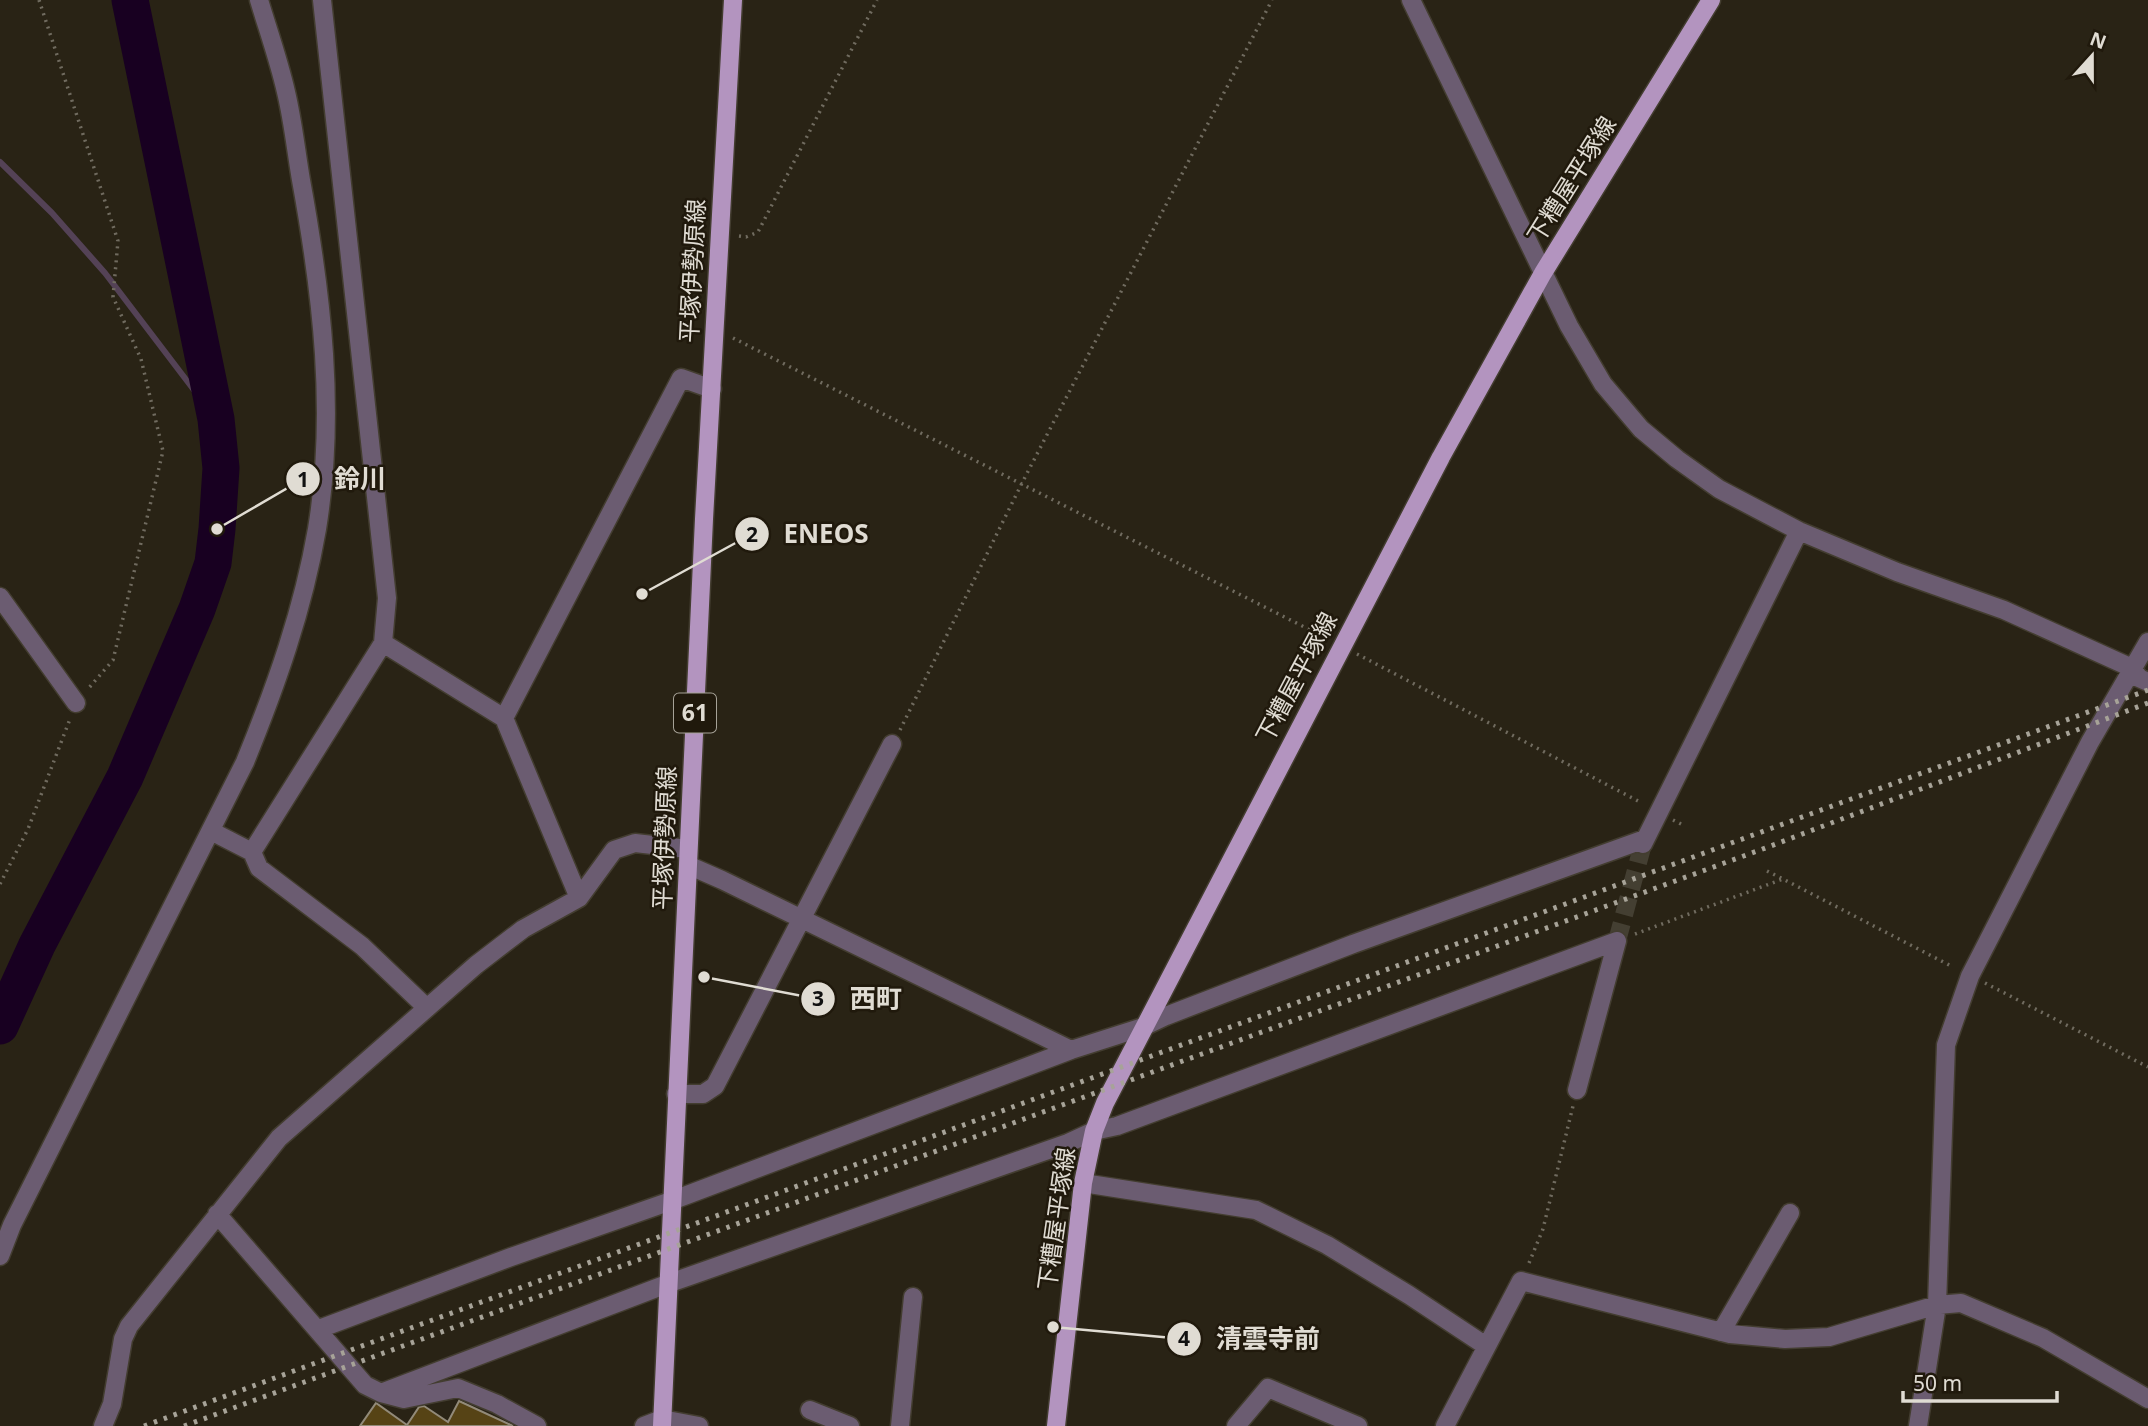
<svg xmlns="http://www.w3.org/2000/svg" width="2148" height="1426" font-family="'Noto Sans','Noto Sans JP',sans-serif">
<rect width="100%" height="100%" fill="#292315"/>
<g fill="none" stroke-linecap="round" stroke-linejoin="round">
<path stroke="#544256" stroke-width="6" d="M 0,162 L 52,213 L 105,273 L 216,419"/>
<path stroke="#180021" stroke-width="37" d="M 0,1026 L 37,945 L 125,777 L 197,609 L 213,563 L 217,529 L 221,468 L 216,419 L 130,0"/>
</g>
<path fill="#564315" stroke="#928a79" stroke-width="2" d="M 459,1401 L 513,1426 L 360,1426 L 376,1403 L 407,1425 L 419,1407 L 424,1406 L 448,1422 Z"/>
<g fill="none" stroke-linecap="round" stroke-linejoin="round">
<path stroke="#443f32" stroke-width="18" stroke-dasharray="18 9" stroke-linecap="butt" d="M 1617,941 L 1643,844"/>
<g stroke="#433d30" stroke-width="21">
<path id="minor" d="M 1411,0 L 1569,326 L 1603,384 L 1641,429 L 1677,459 L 1719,489 L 1799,531 L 1897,572 L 2004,610 L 2132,668 L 2139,678 L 2148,682
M 0,597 L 76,703
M 383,643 L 504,718 L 579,898
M 504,718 L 681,378 L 712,389
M 211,831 L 252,852 L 383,643 L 387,598 L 322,0
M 1643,844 L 1799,531
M 252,852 L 259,868 L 362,946 L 427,1008
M 690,866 L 722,880 L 1071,1050
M 1577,1090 L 1617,941
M 676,1094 L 703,1094 L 715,1086 L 892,744
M 1083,1183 L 1256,1210 L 1327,1245 L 1409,1295 L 1486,1346
M 217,1214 L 365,1385 L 381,1393 L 404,1399 L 458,1388 L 497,1404 L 537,1426
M 0,1256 L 12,1225 L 245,762 C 276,686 303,610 317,529 C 336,413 322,295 301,180 C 296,151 293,121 286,92 C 279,61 268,30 259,0
M 319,1329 L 511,1257 L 671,1201 L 1071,1050 L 1143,1027 L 1166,1016 L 1353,944 L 1645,839
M 1721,1332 L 1790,1213
M 381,1393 L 667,1284 L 1068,1143 L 1094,1131 L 1117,1126 L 1617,941
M 810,1410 L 850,1426
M 103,1426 L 112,1404 L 123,1339 L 129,1326 L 279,1138 L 476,965 L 523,929 L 579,898 L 614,850 L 635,843 L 688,849
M 644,1426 L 662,1419 L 699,1426
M 900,1426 L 913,1297
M 1236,1426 L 1268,1388 L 1358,1426
M 1445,1426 L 1521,1281 L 1730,1334 L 1785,1339 L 1829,1337 L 1937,1305 L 1961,1303 L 2043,1338 L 2148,1399
M 1918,1426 L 1937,1305 L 1946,1045 L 1970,976 L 2090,742 L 2148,642"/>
</g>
<g stroke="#433d30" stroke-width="21">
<path id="major" d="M 662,1426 L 704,519 L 733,0
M 1056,1426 L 1083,1183 L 1094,1131 L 1105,1103 L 1441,457 L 1543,273 L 1711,0"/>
</g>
<path stroke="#706b5f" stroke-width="3.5" stroke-dasharray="2 5" stroke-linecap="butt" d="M 39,0 L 118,241 L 113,297 L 141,359 L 163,451 L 113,660 L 88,689
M 739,236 L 746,237 L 758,232 L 877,0
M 733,338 L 1326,638
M 1357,654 L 1642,803
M 900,730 L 1022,483 L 1272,0
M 1673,820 L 1683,825
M 1767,871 L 1783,879
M 0,884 L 28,829 L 70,719
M 1635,934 L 1783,879 L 1953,967
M 1985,983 L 2148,1067
M 1529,1263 L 1543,1229 L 1573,1106"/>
<use href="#minor" stroke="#6b5c71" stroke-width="18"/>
<use href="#major" stroke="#b394bf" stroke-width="18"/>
<path stroke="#a7a398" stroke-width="5" stroke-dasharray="3.5 7" stroke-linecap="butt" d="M 144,1426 L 2148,690
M 184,1426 L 1760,850 L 2148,703"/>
</g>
<g text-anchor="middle" stroke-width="5" stroke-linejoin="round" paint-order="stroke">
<rect fill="#20190c" stroke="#a6a297" stroke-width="2" x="674" y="693.5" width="42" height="39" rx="5"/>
<g font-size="23" font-weight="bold" fill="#e0dcd3">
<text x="695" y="721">61</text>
</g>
<g font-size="24" fill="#e0dcd3" stroke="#20190c">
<text transform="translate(1572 180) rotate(-58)" y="8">下糟屋平塚線</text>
<text transform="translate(693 271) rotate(-87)" y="8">平塚伊勢原線</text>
<text transform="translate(1297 678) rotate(-62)" y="8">下糟屋平塚線</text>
<text transform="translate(665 838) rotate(-88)" y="8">平塚伊勢原線</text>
<text transform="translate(1057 1219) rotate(-82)" y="8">下糟屋平塚線</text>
</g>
</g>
<path fill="none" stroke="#e0dcd3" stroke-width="2.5" d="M217 529L303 479M642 594L752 534M704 977L818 999M1053 1327L1184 1339"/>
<g fill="#e0dcd3" stroke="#20190c" stroke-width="2.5">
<circle cx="217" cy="529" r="7"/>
<circle cx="642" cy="594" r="7"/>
<circle cx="704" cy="977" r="7"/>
<circle cx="1053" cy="1327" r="7"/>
<circle cx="303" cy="479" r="18"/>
<circle cx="752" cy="534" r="18"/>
<circle cx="818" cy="999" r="18"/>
<circle cx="1184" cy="1339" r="18"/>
</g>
<g font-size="21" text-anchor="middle" font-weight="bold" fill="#111">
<text x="303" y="487">1</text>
<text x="752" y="542">2</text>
<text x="818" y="1006">3</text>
<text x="1184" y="1346">4</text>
</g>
<g font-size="26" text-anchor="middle" font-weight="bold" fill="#e0dcd3" stroke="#20190c" stroke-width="5" stroke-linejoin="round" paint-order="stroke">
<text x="360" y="488">鈴川</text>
<text x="826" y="543">ENEOS</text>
<text x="876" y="1008">西町</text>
<text x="1268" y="1348">清雲寺前</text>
</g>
<g transform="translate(2092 56) rotate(21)" stroke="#20190c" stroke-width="5" paint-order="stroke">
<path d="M0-5L12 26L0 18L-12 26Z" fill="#e0dcd3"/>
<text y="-10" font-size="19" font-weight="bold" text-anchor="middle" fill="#e0dcd3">N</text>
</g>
<path d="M1903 1391v10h154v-10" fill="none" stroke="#e0dcd3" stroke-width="3.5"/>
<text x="1913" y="1391" font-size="21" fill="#e0dcd3" stroke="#20190c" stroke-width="5" paint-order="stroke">50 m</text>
</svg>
